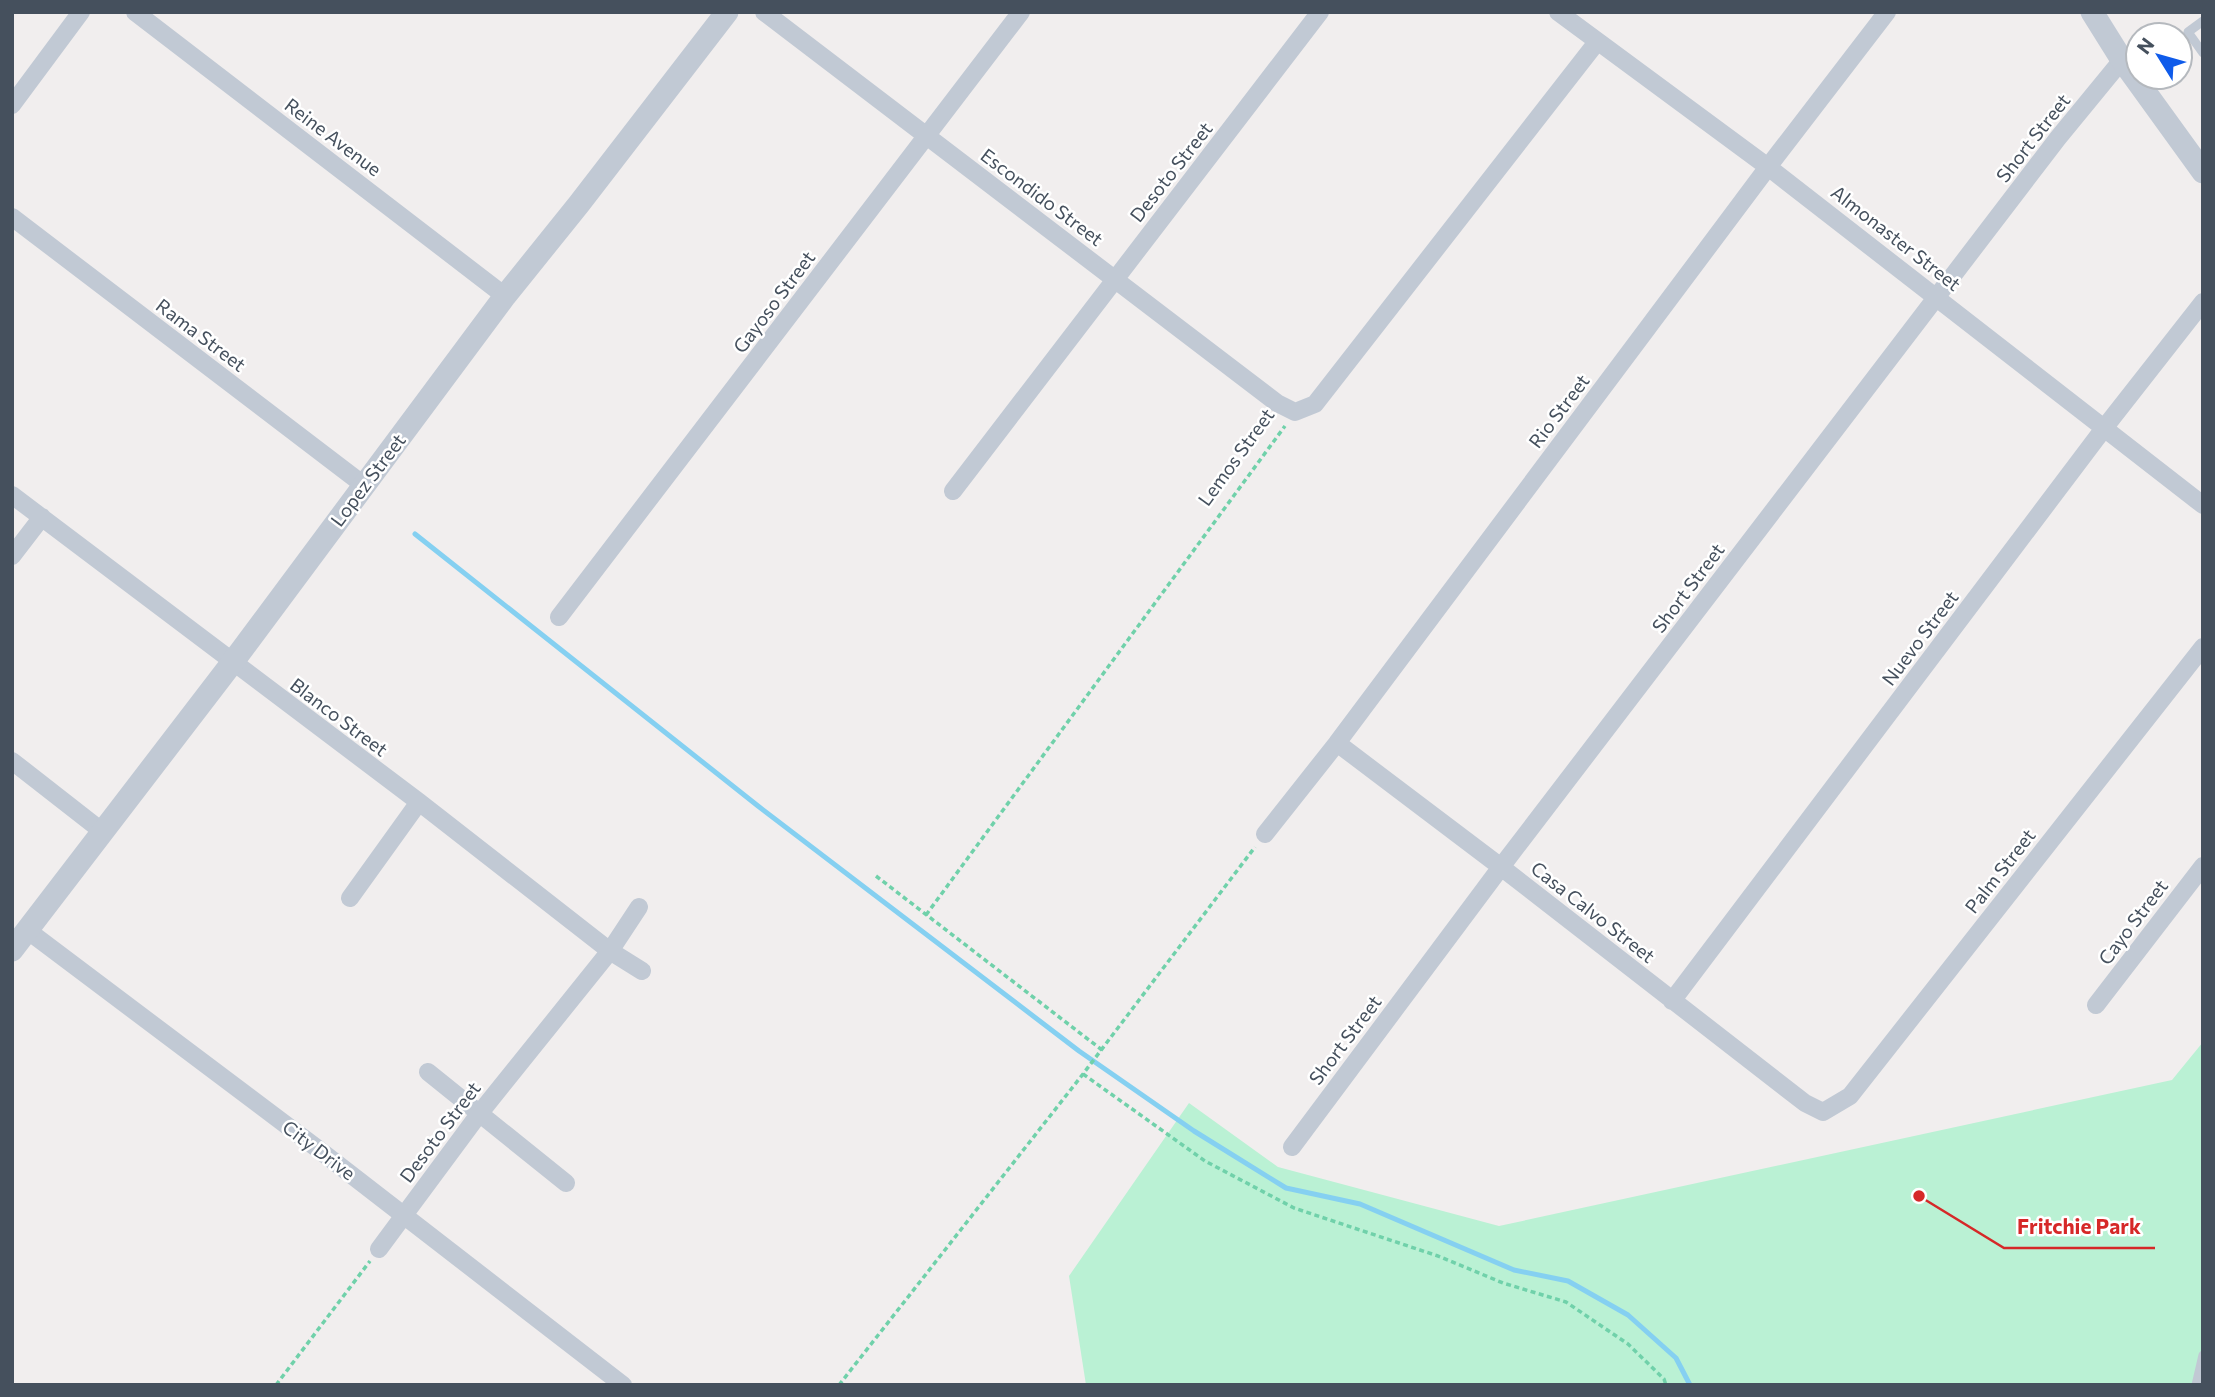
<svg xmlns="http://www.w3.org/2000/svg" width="2215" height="1397" font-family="Commissioner,sans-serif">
<rect width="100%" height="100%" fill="#f1eeee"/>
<path fill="#baf1d4" d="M 2203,1042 L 2203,1385 L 1086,1385 L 1069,1276 L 1189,1103 L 1278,1167 L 1499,1226 L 2172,1080 Z"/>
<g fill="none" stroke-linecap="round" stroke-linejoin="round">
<path stroke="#85d0f1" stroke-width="5" d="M 415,534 L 758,806 L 1079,1051 L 1194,1131 L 1286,1188 L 1360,1204 L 1514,1270 L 1568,1281 L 1628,1315 L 1676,1358 L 1690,1385"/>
<path stroke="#70d1aa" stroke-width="3.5" stroke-dasharray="5 3.5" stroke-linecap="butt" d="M 876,876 L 1102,1050
M 926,915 L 1285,426
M 1083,1074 L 1205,1161 L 1294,1208 L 1438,1256 L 1503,1283 L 1566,1302 L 1628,1344 L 1664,1379 L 1666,1385
M 276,1385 L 370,1261
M 839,1385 L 1083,1074 L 1255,847"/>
<path stroke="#c1c9d4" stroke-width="9" d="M 2203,21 L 2188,32 L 2203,53
M 2196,1385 L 2203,1355"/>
<path stroke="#c1c9d4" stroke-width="18" d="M 135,12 L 505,296
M 764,12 L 1277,403 L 1295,412 L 1315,404 L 1597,42
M 1558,12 L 1768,167 L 2203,505
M 12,105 L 81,12
M 12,217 L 365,486
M 953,491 L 1320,12
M 12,495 L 419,802 L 610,951 L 642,971
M 12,556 L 42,517
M 559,617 L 1021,12
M 1337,743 L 1501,867 L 1805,1103 L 1823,1112 L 1850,1096 L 2203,647
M 12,761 L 103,832
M 1265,834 L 1337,743 L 1768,167 L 1887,12
M 350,898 L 419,802
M 27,930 L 318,1149 L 623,1385
M 1672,1001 L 2105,427 L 2203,302
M 2096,1005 L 2203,866
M 428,1072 L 566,1183
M 1292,1147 L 1501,867 L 2058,138 L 2122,60
M 379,1249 L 479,1114 L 610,951 L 639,907"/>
<path stroke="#c1c9d4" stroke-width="23" d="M 2092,12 L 2122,60 L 2203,172
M 12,950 L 232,663 L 505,296 L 579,204 L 727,12"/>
</g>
<g text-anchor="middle" stroke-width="5" stroke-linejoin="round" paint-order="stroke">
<g font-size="19" fill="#45505d" stroke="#fff">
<text transform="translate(333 137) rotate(37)" y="7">Reine Avenue</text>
<text transform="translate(2033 138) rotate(-52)" y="7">Short Street</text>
<text transform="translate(1171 172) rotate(-52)" y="7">Desoto Street</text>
<text transform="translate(1042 197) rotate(37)" y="7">Escondido Street</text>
<text transform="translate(1896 238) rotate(38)" y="7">Almonaster Street</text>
<text transform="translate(774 302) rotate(-53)" y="7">Gayoso Street</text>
<text transform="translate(201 335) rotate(37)" y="7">Rama Street</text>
<text transform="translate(1559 411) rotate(-53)" y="7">Rio Street</text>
<text transform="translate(1236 457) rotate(-54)" y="7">Lemos Street</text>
<text transform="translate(368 480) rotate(-53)" y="7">Lopez Street</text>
<text transform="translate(1688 588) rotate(-53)" y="7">Short Street</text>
<text transform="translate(1920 638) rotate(-53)" y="7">Nuevo Street</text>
<text transform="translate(339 717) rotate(37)" y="7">Blanco Street</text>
<text transform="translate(2000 871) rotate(-52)" y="7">Palm Street</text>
<text transform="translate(1593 912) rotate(38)" y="7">Casa Calvo Street</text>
<text transform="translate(2133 922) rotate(-53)" y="7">Cayo Street</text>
<text transform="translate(1345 1040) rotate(-53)" y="7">Short Street</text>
<text transform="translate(440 1132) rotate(-53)" y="7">Desoto Street</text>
<text transform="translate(319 1150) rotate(37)" y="7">City Drive</text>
</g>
</g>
<path fill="none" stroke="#d62828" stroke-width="2.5" d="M1919 1196L2004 1248H2155"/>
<circle fill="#d62828" stroke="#fff" stroke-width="2.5" cx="1919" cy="1196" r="7"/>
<g font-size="21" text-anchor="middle" font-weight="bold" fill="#d62828" stroke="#fff" stroke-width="5" stroke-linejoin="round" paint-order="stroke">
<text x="2079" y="1234">Fritchie Park</text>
</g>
<rect width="2215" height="1397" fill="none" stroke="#45505d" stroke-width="28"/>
<g transform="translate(2159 56) rotate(307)"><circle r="33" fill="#ffffff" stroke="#b5b9be" stroke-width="2"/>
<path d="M0-5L12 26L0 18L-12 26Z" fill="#0f5bea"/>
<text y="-10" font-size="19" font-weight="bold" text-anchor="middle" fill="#45505d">N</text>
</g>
</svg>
